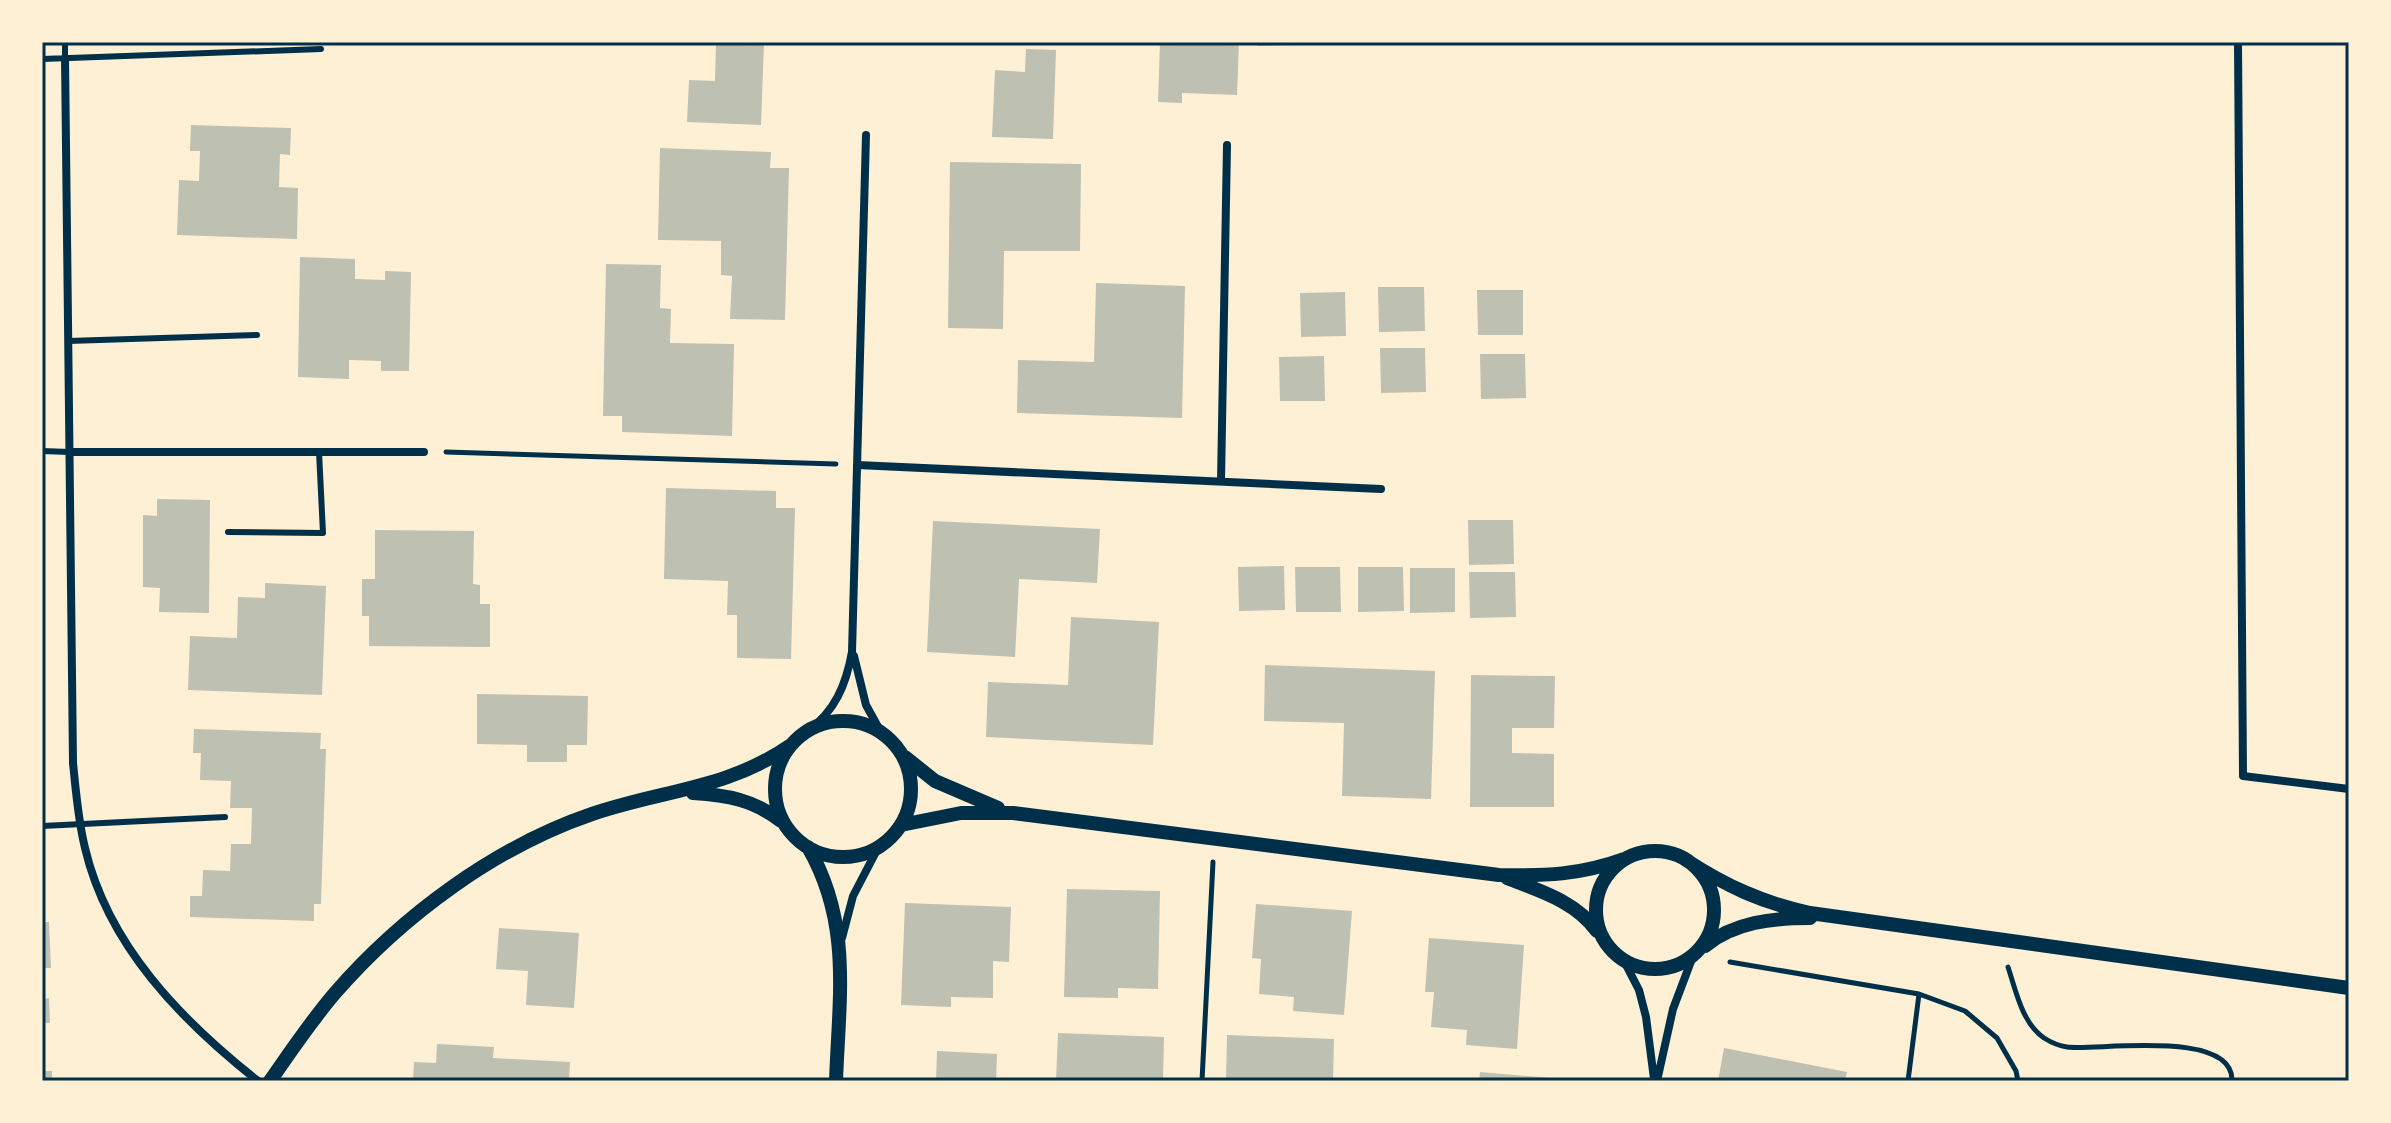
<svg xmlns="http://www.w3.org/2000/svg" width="2391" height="1123" font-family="'Open Sans',sans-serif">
<rect width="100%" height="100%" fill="#fdf0d5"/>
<path fill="#bec0b2" d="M 716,42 L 764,42 L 761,125 L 687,122 L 689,80 L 715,81 Z
M 1160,42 L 1239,42 L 1237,95 L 1182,93 L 1182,103 L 1158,102 Z
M 1257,42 L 1300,42 L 1300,45 L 1257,46 Z
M 1026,49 L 1056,50 L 1053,139 L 992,137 L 995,70 L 1025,72 Z
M 191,125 L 291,128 L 290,155 L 280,154 L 279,187 L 298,188 L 297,239 L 177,235 L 179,180 L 199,181 L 200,151 L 190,151 Z
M 660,148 L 771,152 L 770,168 L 789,168 L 785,320 L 730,319 L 732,276 L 721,275 L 721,241 L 658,240 Z
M 950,162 L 1081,164 L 1080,251 L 1004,251 L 1003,329 L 948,328 Z
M 300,257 L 355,259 L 355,279 L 385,280 L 385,271 L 411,272 L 409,371 L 381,371 L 381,361 L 349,360 L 349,379 L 298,377 Z
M 606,264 L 661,265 L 660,308 L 671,309 L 670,343 L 734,344 L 732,436 L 622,432 L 622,416 L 603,416 Z
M 1096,283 L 1185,286 L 1182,418 L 1017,413 L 1018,360 L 1094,362 Z
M 1378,287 L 1424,287 L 1425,331 L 1379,332 Z
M 1477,290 L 1523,290 L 1523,335 L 1478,335 Z
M 1345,292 L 1346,336 L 1301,337 L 1300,293 Z
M 1380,348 L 1425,348 L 1426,392 L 1381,393 Z
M 1480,354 L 1525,354 L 1526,398 L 1481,399 Z
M 1324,356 L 1325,401 L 1280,401 L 1279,357 Z
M 666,488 L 776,491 L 776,508 L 795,508 L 791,659 L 737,658 L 737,615 L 727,615 L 728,581 L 664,579 Z
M 157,499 L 210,500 L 209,613 L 159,612 L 160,588 L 143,587 L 143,515 L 157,516 Z
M 1468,520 L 1513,520 L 1514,564 L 1469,565 Z
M 933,521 L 1100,529 L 1097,583 L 1019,579 L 1015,657 L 927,652 Z
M 375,530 L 474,531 L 473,584 L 480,585 L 480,604 L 490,604 L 490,647 L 369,646 L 369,616 L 362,616 L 362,579 L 375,579 Z
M 1284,566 L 1285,610 L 1239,611 L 1238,567 Z
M 1295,567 L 1340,567 L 1341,612 L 1296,612 Z
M 1358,567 L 1403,567 L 1404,611 L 1358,612 Z
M 1410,568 L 1455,568 L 1455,612 L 1410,613 Z
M 1469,572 L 1515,572 L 1516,617 L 1470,618 Z
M 265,583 L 326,586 L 322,695 L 188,690 L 190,636 L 237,638 L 238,597 L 265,598 Z
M 1071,617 L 1159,622 L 1153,745 L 986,737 L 988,682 L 1068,685 Z
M 1265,665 L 1435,671 L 1431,799 L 1342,796 L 1344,723 L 1264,721 Z
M 1471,675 L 1555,676 L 1554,728 L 1512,728 L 1512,753 L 1554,754 L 1554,807 L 1470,807 Z
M 477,694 L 588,696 L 587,745 L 567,745 L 567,762 L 527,762 L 527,745 L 477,744 Z
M 194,729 L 321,733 L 320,749 L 326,749 L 321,904 L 314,904 L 314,921 L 190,917 L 190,896 L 202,896 L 203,870 L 230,871 L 231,844 L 251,844 L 252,808 L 230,808 L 231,781 L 200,780 L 201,753 L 193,753 Z
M 1067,889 L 1160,891 L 1158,989 L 1118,988 L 1118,998 L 1064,997 Z
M 905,903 L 1011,907 L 1009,962 L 993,961 L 993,998 L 951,997 L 951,1007 L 901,1005 Z
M 1256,904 L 1352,911 L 1344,1015 L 1293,1011 L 1294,997 L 1259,994 L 1261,959 L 1252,958 Z
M 42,922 L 49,922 L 51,968 L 42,968 Z
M 499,928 L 579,933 L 574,1008 L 526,1005 L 528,971 L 496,969 Z
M 1429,938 L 1524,945 L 1517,1049 L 1466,1045 L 1467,1030 L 1431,1027 L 1434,992 L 1425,992 Z
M 49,998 L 50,1023 L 42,1023 L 42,999 Z
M 1058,1033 L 1164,1037 L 1163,1081 L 1056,1081 Z
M 1227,1035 L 1334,1039 L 1333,1081 L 1226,1081 Z
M 437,1044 L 494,1047 L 493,1058 L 570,1062 L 569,1081 L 413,1081 L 414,1062 L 436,1063 Z
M 1724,1048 L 1847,1072 L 1845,1081 L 1718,1081 Z
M 937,1051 L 997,1054 L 996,1081 L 936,1081 Z
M 42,1071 L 52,1071 L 52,1081 L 42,1081 Z
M 1480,1072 L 1563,1079 L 1563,1081 L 1479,1081 Z"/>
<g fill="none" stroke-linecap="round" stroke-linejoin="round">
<path stroke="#003049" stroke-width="5" d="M 446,452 L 836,464
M 1730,962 L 1919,994 L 1965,1011 L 1997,1038 L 2016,1071 L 2018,1081
M 2008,967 C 2016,991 2022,1023 2044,1038 C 2052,1043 2059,1046 2067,1047 C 2096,1051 2234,1028 2232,1081
M 1202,1081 L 1213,862
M 1908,1081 L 1919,994"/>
<path stroke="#003049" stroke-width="6" d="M 65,42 L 65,58
M 42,59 L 321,49
M 68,341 L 257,335
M 42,451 L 69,452
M 228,532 L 323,533 L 319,452
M 42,826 L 225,817"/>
<path stroke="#003049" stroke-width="8" d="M 2238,42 L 2243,776 L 2349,789
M 65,58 L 73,763 C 76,792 78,820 85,848 C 108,946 182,1021 258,1081
M 69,452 L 424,452
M 857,465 L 1381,489
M 1221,481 L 1227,145
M 854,656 L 866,705 L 882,734
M 808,731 C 835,711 846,685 852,652 L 866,135
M 842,938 L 853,896 L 878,848
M 1624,961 L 1639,990 L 1646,1017 L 1654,1079
M 1657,1081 L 1673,1009 L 1693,956"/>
<path stroke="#003049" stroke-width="14" d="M775 789a68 68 0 1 1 136 0a68 68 0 1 1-136 0Z
M 905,757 L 935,781 L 998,808
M 693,793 C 727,795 754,800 781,821
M 901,825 L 961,813 L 1013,813 L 1499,875 C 1545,876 1580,875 1624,859
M 808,847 C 852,923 839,997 836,1081
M1596 910a59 59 0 1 1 118 0a59 59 0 1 1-118 0Z
M 1686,860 C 1726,886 1763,903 1810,913 L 2349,988
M 1507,878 C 1540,891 1575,901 1597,931
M 1705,946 C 1734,922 1773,918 1810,918
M 270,1081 C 291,1051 311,1021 335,993 C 402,916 495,847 592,814 C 662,790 728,789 791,745"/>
</g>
<rect width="2391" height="1123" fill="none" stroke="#fdf0d5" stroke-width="88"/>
<rect x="44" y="44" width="2303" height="1035" fill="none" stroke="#003049" stroke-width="3"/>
</svg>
